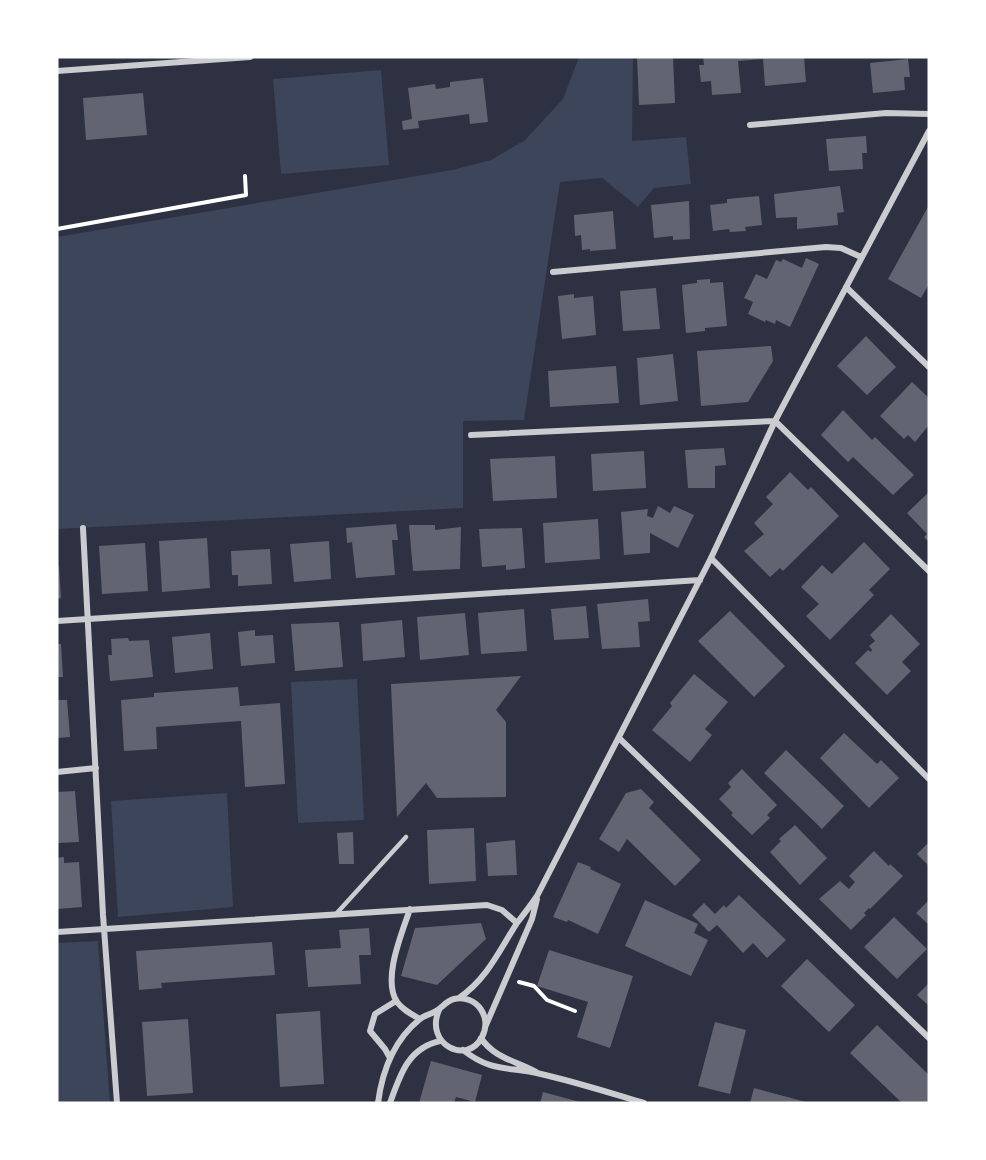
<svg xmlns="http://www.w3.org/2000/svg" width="986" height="1160" font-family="Rubik,sans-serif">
<rect width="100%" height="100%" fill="#2d3142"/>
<path fill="#3c4559" d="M 579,57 L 633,57 L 632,141 L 686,137 L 691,184 L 654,188 L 638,207 L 602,178 L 560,182 L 524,420 L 463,421 L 463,508 L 57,529 L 57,237 L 452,170 L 491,160 L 525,140 L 563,99 Z
M 381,70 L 389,165 L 281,174 L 273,79 Z
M 357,679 L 364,820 L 298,823 L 291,682 Z
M 227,793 L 233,907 L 118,917 L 111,801 Z
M 98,941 L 110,1103 L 57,1103 L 57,943 Z"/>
<path fill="#626471" d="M 637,57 L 673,57 L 675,103 L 639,105 Z
M 703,57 L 804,57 L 806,82 L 765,86 L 763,59 L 738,61 L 741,93 L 712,95 L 711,81 L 701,82 L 699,65 L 704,65 Z
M 908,59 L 910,77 L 904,77 L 905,90 L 873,93 L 870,63 Z
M 483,78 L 488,122 L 470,124 L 469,114 L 418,121 L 419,128 L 403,130 L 402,121 L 412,119 L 408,88 L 435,84 L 436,89 L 450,87 L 450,82 Z
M 143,93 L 147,135 L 86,140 L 83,98 Z
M 866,136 L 867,153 L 862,153 L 863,169 L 829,171 L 826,139 Z
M 840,186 L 844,212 L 837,213 L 838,225 L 797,229 L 797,217 L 776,218 L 774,194 Z
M 759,196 L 762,225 L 745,227 L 746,231 L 730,232 L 729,229 L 713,231 L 710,205 L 727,203 L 727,199 Z
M 689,201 L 690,239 L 673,240 L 673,236 L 654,238 L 651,205 Z
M 929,205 L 929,284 L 921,298 L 888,279 Z
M 613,211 L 616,249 L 590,251 L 590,249 L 582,250 L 581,235 L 575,236 L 574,215 Z
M 806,258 L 819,264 L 790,327 L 776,320 L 775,324 L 766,320 L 765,322 L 748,314 L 753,302 L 744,298 L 756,274 L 767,279 L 776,260 L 781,262 L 783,259 L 802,268 Z
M 710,279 L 710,283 L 723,282 L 727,326 L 705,328 L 705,331 L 686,333 L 682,285 L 697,283 L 697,280 Z
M 656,288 L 660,329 L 623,331 L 620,291 Z
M 574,294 L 574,298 L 593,296 L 596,335 L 562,339 L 558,296 Z
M 866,336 L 896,367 L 867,395 L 837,366 Z
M 771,346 L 773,361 L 748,402 L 701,406 L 697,351 Z
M 673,354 L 678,401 L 640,405 L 637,358 Z
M 616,366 L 619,403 L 550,407 L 548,371 Z
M 912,382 L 929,398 L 929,425 L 915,442 L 908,435 L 904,439 L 880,416 Z
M 843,410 L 872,440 L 875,437 L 914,475 L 893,495 L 853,457 L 848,462 L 821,435 Z
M 724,448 L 726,465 L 715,466 L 715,488 L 688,488 L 685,450 Z
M 644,451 L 646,488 L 593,491 L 591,454 Z
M 555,456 L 557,498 L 493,501 L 490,459 Z
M 790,472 L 808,490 L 811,487 L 839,516 L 783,571 L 780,568 L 770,577 L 744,551 L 764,534 L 754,523 L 773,504 L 766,497 Z
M 929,492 L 929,542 L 924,537 L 927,534 L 907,513 Z
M 658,506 L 670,513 L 674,506 L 694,515 L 678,548 L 650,533 L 650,553 L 624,555 L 621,512 L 648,509 L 647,516 L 653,518 Z
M 598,519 L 600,559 L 545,563 L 543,523 Z
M 396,524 L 398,540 L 392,540 L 395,575 L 356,578 L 352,542 L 347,543 L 346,528 Z
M 409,525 L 435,525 L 435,530 L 461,527 L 460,569 L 413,571 Z
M 522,528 L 525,568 L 506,570 L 506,565 L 482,567 L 479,529 Z
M 207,538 L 210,588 L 162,592 L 159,541 Z
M 329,541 L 331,579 L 294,582 L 290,544 Z
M 864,542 L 890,569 L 869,590 L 874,595 L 830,640 L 806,616 L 819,604 L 801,587 L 822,565 L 832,574 Z
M 145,543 L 148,591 L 102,594 L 99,546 Z
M 270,549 L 272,584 L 238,586 L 238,575 L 232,575 L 231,551 Z
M 57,566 L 59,566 L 61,598 L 57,599 Z
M 648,599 L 650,621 L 638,622 L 640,647 L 602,649 L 597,604 Z
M 586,606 L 589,638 L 554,640 L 551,609 Z
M 524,609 L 527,651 L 481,654 L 478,613 Z
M 730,611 L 785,666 L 754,697 L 698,641 Z
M 465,613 L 469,655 L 420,660 L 417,617 Z
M 891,614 L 920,644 L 902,662 L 911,671 L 887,695 L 855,663 L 868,650 L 871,652 L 872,650 L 869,646 L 875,641 L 870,635 Z
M 402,620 L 405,657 L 363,661 L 361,624 Z
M 339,622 L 343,667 L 295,671 L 291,624 Z
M 255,630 L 255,636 L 273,635 L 275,663 L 241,666 L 238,632 Z
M 210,633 L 213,669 L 175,673 L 172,637 Z
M 128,638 L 129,641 L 149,640 L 153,677 L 110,681 L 108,655 L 112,655 L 111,639 Z
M 57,644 L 61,644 L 63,677 L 57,677 Z
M 694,674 L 728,702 L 705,729 L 712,735 L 690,762 L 652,730 L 672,706 L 670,703 Z
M 521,676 L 496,710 L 506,722 L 506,797 L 437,798 L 426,783 L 397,817 L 391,684 Z
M 238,687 L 240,706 L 280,703 L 285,784 L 245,787 L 241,721 L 156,727 L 157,749 L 124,751 L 121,700 L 154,697 L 154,693 Z
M 57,700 L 67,700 L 70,737 L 57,738 Z
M 844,733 L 877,764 L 881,760 L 899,778 L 869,808 L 820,758 Z
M 786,750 L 844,806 L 822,829 L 764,773 Z
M 742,769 L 777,805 L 767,815 L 770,818 L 752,835 L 731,815 L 733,813 L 719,799 L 731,787 L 728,783 Z
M 641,789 L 654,802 L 649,808 L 701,860 L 675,886 L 627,839 L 619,852 L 599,839 L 626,793 Z
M 75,791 L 79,842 L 57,843 L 57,792 Z
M 795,825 L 827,858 L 800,885 L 770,852 L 781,841 L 779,839 Z
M 474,828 L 476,881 L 429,884 L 427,830 Z
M 353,832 L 354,864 L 339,864 L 337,833 Z
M 515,840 L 517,875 L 488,876 L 486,843 Z
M 929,842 L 929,866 L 917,854 Z
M 874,851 L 889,866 L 890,864 L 903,876 L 870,909 L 869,908 L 864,913 L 866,915 L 851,930 L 819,899 L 840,881 L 849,889 L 855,882 L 849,876 Z
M 64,857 L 64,863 L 79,862 L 82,907 L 57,909 L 57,858 Z
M 578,862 L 591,867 L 590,869 L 621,884 L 598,934 L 568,920 L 567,922 L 553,917 Z
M 739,895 L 786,940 L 767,958 L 753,943 L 743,953 L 717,925 L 709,932 L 692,915 L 704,903 L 715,914 L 724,905 L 726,908 Z
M 645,900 L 698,924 L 694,933 L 708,940 L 691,976 L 625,946 Z
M 929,900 L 929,925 L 916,913 Z
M 894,917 L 927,949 L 897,979 L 864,947 Z
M 481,923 L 486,939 L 437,985 L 401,976 L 415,928 Z
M 369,928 L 371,955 L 359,955 L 361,984 L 308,987 L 305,950 L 341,948 L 339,930 Z
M 272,942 L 275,975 L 161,983 L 162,988 L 139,990 L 136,951 Z
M 549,950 L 633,976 L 610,1048 L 577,1037 L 588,1002 L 537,986 Z
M 807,959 L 855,1005 L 829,1032 L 781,986 Z
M 929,983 L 929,1006 L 917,995 Z
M 320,1011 L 324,1084 L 280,1087 L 276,1014 Z
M 188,1019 L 193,1093 L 147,1096 L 142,1022 Z
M 715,1022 L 746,1030 L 730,1094 L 698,1086 Z
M 877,1025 L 929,1075 L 929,1103 L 902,1103 L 850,1053 Z
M 431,1061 L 482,1075 L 475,1102 L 456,1097 L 454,1103 L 419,1103 Z
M 754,1088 L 806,1102 L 806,1103 L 750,1103 Z
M 543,1092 L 580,1102 L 580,1103 L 540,1103 Z"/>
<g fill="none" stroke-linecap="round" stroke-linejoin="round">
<path stroke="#fff" stroke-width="4" d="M 57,229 L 246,195 L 245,176
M 519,982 L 534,986 L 547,1000 L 575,1011"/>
<path stroke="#caccd0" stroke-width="4.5" d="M 336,914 L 406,837"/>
<path stroke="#caccd0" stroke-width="6" d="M 57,71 L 250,57
M 750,125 L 886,113 L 929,114
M 553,272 L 826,247 L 841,248 L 861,257
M 846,287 L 929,367
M 471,435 L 775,421 L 929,571
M 83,528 L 103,915 L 117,1103
M 711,558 L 929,779
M 57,621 L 700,580
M 619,738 L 929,1038
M 57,772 L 96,768
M 410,909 C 402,933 382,979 397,1002 C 403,1010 411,1014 420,1019
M 57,932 L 487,905 L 502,910 L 517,923
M 459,998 C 487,979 499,951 517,923 C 524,914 531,905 537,896 L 711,558 L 775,421 L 929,131
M 486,1025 L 532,919 L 537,899
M 481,1038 C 494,1058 516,1061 536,1072
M 463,1050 C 492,1073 509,1066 541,1074 C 576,1082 610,1093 644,1103
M 390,1058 L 385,1049 L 370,1031 L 375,1014 L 396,1001
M 378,1103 C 382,1072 394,1040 420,1019 C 424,1016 431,1014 436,1011 C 443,1007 446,1001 454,999 C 476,994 493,1017 482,1037 C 467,1066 424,1044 439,1010
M 390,1103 C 400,1075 408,1048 440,1041"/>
</g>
<rect width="986" height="1160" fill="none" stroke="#ffffff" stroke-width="117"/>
</svg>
